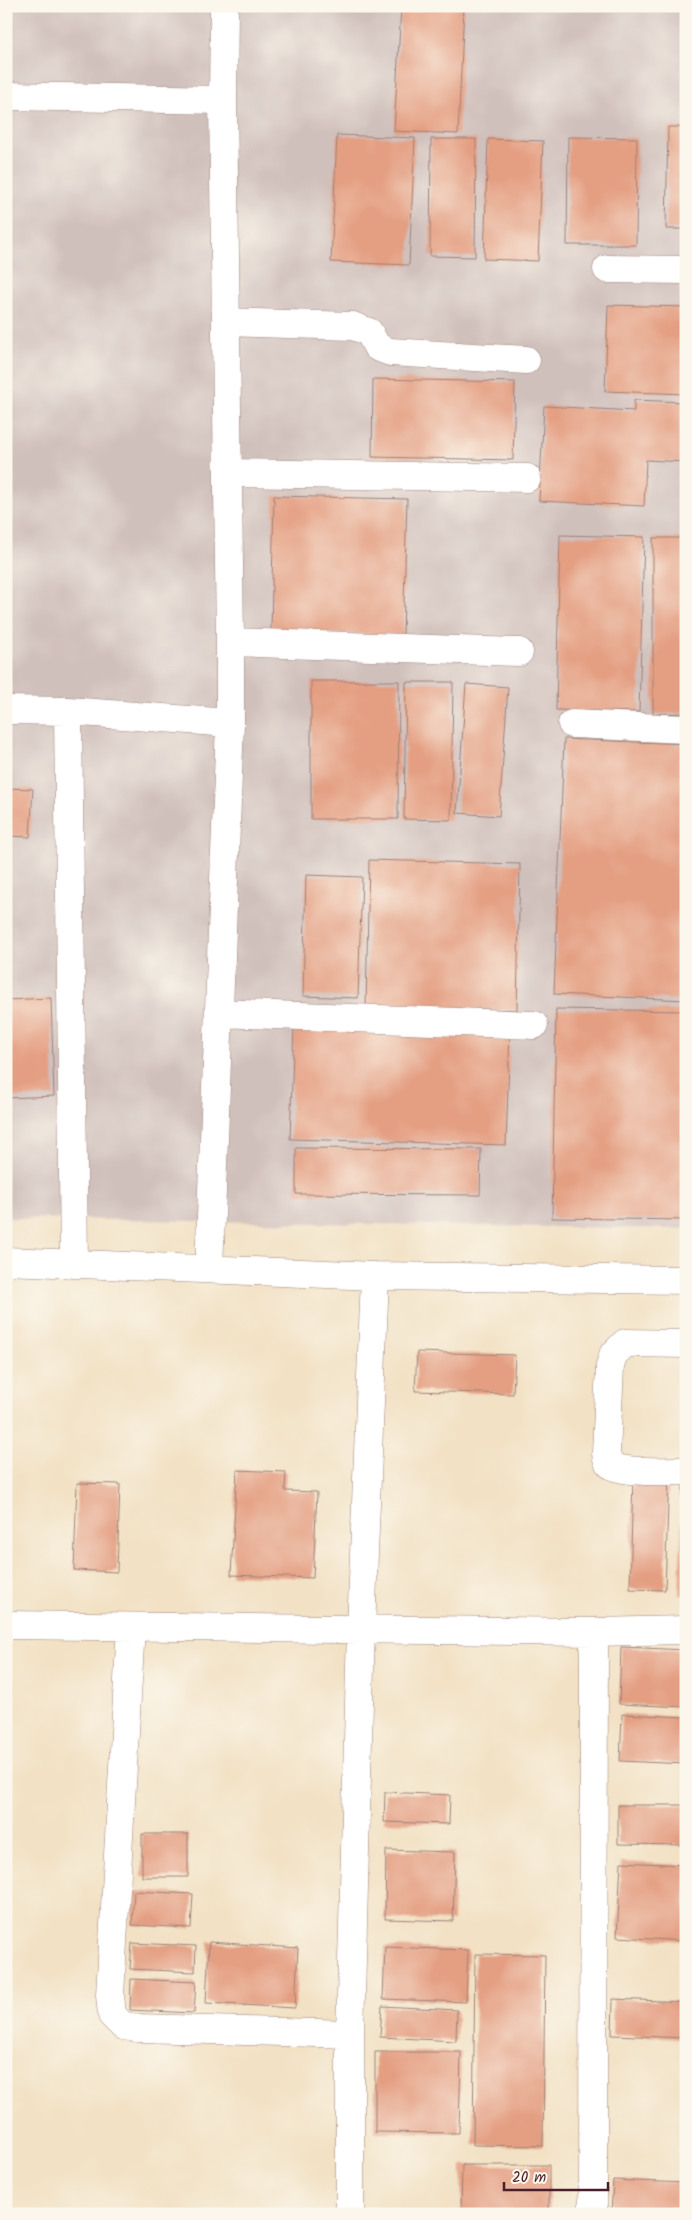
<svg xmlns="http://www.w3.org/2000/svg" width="692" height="2220" font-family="Kalam,sans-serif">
<rect width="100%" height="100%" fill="#fbf7ec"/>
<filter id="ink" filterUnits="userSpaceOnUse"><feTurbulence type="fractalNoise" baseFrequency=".02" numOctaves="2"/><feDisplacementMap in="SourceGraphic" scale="10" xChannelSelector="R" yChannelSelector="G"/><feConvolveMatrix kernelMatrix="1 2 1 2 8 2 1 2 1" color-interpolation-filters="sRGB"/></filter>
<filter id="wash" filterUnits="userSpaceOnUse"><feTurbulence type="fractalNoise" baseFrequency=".0096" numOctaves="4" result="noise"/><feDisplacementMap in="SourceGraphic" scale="20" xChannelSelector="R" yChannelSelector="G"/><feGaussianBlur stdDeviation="1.12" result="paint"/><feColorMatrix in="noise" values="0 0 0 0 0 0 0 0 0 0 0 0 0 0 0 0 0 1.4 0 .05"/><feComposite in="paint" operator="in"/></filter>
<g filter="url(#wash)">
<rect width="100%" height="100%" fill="#f2e1c4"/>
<path fill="#d0c0bc" d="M 6,6 L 686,6 L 686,1229 L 6,1218 Z"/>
<g id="blocks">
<path fill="#e49f82" d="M 401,6 L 464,6 L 458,134 L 394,131 Z
M 668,127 L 686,127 L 686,229 L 666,229 Z
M 337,135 L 415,138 L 409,265 L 331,262 Z
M 568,137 L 637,138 L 636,245 L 567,245 Z
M 431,139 L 476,139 L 475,257 L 430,256 Z
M 488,139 L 543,141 L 538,261 L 484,259 Z
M 608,305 L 686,307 L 686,394 L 605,391 Z
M 373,379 L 515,382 L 513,460 L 372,457 Z
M 634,400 L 686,402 L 686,462 L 646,460 L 644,506 L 539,501 L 544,406 L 634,411 Z
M 274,496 L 407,499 L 403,635 L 271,632 Z
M 560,535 L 644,537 L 639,712 L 556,710 Z
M 653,538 L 686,538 L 686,713 L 653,714 Z
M 311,681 L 399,681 L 398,819 L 311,819 Z
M 406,682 L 453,682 L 451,820 L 404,819 Z
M 466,684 L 508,687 L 499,816 L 457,813 Z
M 564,739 L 686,744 L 686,1000 L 554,994 Z
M 6,788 L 33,789 L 30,837 L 6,836 Z
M 369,860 L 520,864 L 517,1010 L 366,1006 Z
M 306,875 L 362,877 L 358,998 L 303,996 Z
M 51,998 L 54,1096 L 6,1098 L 6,1000 Z
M 556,1009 L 686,1011 L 686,1220 L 552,1218 Z
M 294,1024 L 510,1031 L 506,1145 L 290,1139 Z
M 296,1148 L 481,1149 L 480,1195 L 296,1194 Z
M 417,1352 L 515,1355 L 513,1394 L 415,1391 Z
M 237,1470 L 286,1472 L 285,1491 L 317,1492 L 313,1578 L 231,1575 Z
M 633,1476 L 669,1476 L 665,1590 L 630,1589 Z
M 683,1478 L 686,1478 L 686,1595 L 679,1595 Z
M 77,1483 L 120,1484 L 117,1572 L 74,1570 Z
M 621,1647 L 686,1650 L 686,1707 L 619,1704 Z
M 622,1714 L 686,1717 L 686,1764 L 620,1761 Z
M 385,1792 L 450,1795 L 449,1824 L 384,1822 Z
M 618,1805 L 686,1805 L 686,1845 L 618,1844 Z
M 142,1834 L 188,1834 L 188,1877 L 142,1877 Z
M 386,1850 L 455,1852 L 453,1921 L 385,1919 Z
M 621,1862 L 686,1865 L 686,1941 L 617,1937 Z
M 134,1891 L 193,1894 L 191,1928 L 132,1925 Z
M 209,1942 L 298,1948 L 295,2008 L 206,2003 Z
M 132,1943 L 196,1946 L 195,1972 L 130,1969 Z
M 385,1947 L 468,1950 L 466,2002 L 383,1999 Z
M 475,1954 L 545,1955 L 543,2146 L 473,2145 Z
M 131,1979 L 196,1982 L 194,2013 L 130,2010 Z
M 613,1999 L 686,2002 L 686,2038 L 612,2035 Z
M 382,2006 L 457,2010 L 456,2041 L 380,2037 Z
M 375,2052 L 461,2052 L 459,2133 L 375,2132 Z
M 462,2165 L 549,2165 L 549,2214 L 461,2214 Z
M 613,2180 L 686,2183 L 686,2214 L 611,2214 Z"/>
</g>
</g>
<g filter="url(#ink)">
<use href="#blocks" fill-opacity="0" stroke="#9e8078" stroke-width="1"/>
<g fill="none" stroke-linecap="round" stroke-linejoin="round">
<g stroke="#9e8078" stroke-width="29">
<path id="minor" d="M 6,96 L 223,100
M 607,269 L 686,270
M 226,322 L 353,326 L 369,332 L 377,347 L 390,352 L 526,360
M 228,473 L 527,478
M 230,642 L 519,652
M 6,710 L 68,711 L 230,723
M 68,711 L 74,1264
M 572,724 L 686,729
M 219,1013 L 534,1025
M 6,1261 L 375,1276 L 686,1280
M 209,1269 L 230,723 L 230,642 L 223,100 L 224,6
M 686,1344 L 625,1343 L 613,1355 L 610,1366 L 606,1453 C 607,1459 607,1463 613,1466 C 625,1473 670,1471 686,1471
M 6,1625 L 594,1632 L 686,1630
M 131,1627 L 110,1995 L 112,2015 L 123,2026 L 138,2028 L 350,2034
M 350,2214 L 350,2034 L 361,1630 L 375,1276
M 593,2214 L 594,1632"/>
</g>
<use href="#minor" stroke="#fff" stroke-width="28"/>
</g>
</g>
<rect width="692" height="2220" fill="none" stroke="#fbf7ec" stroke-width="25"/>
<path d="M504 2182v8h104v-8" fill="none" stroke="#4a1f2b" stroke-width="2.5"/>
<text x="512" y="2182" font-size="15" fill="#4a1f2b" stroke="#fbf7ec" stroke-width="4" paint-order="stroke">20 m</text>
</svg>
